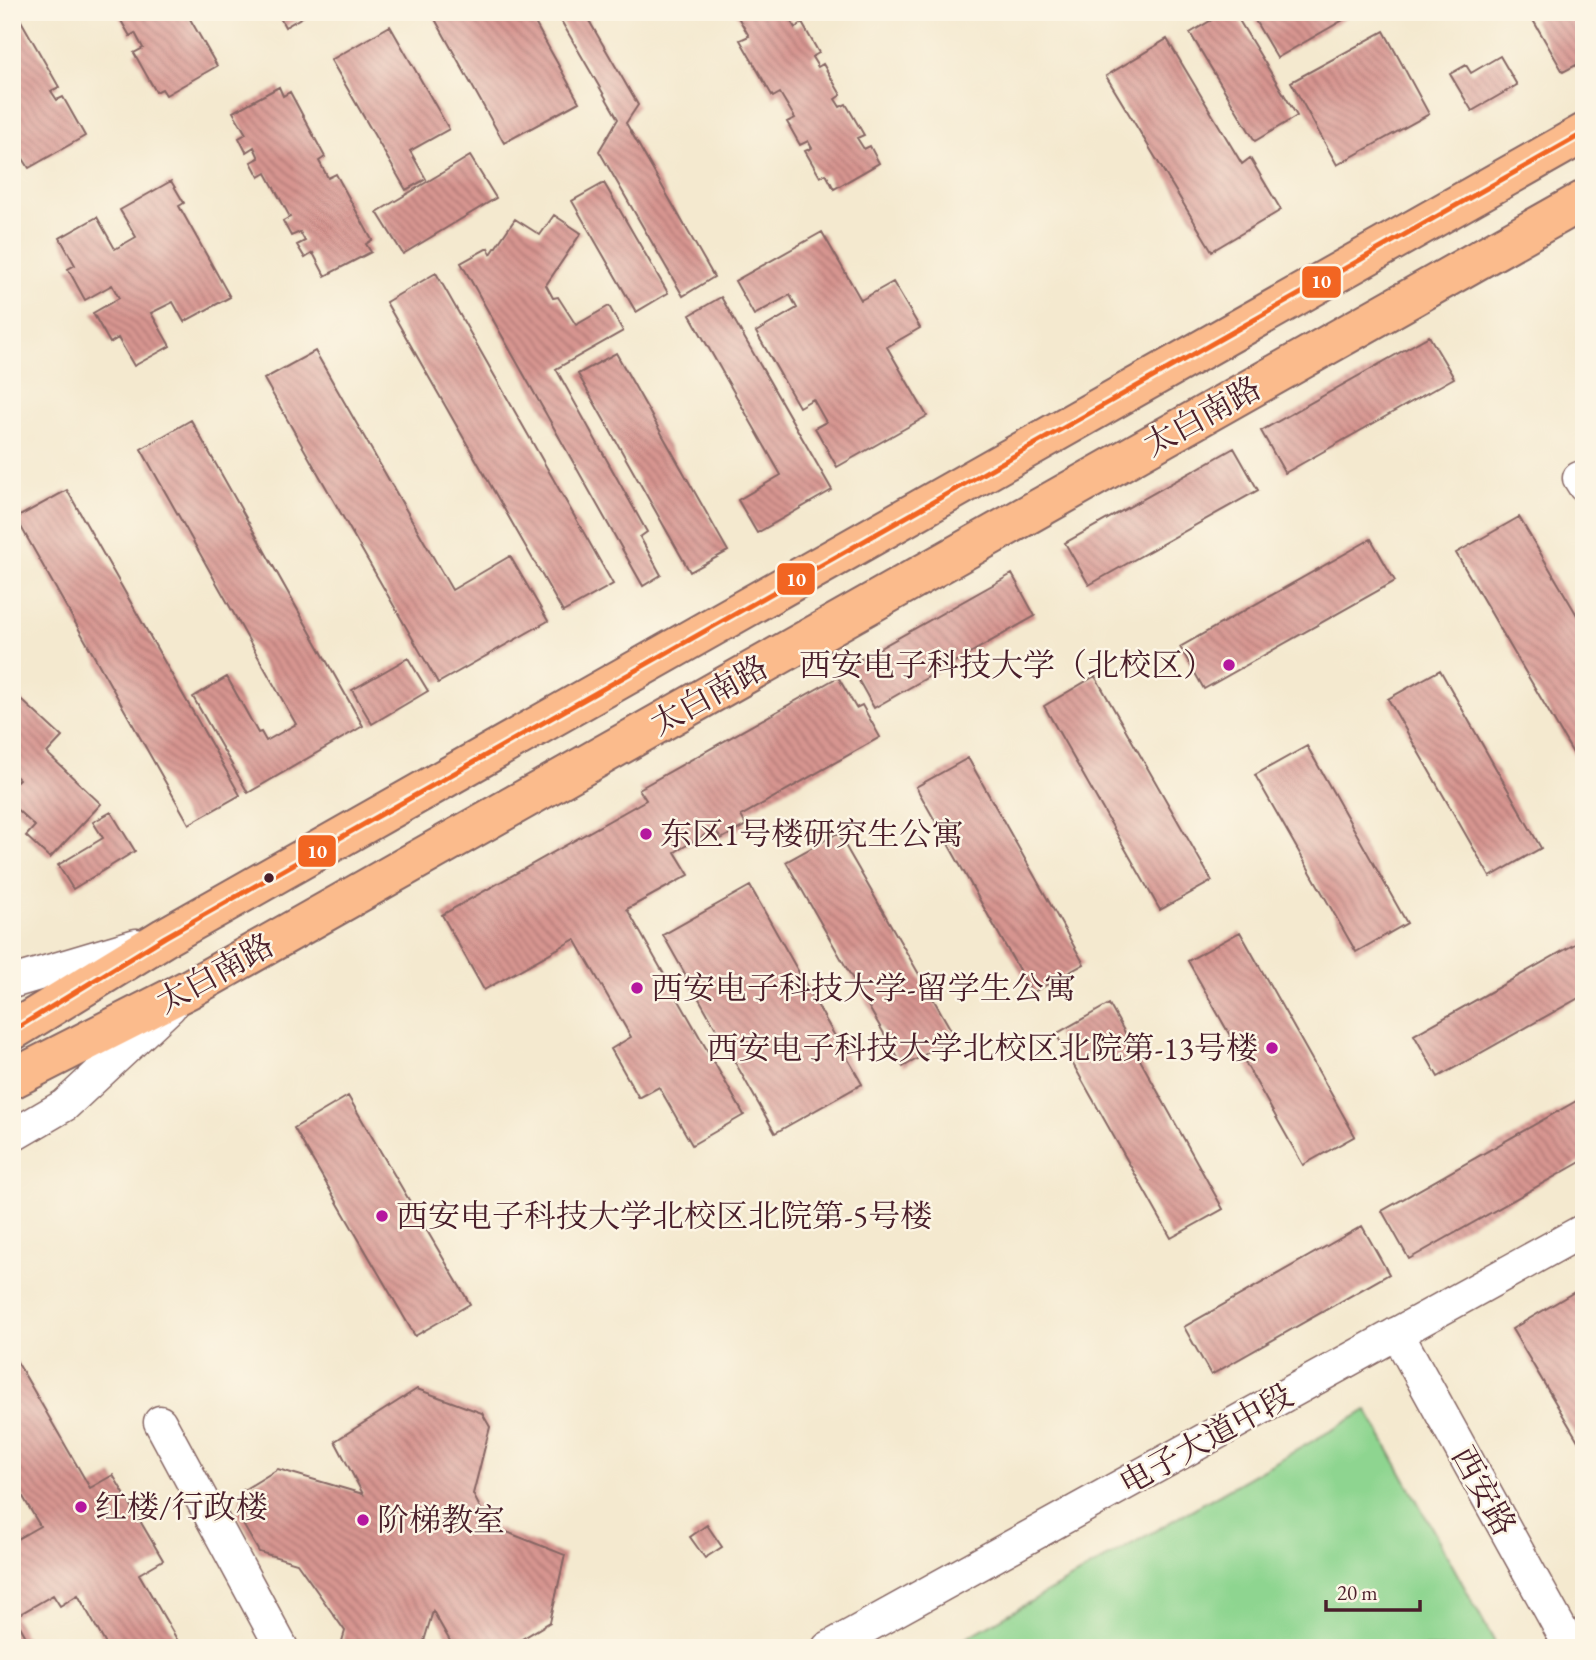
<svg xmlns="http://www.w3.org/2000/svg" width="1596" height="1660" font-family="'EB Garamond','Noto Serif SC',serif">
<defs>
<pattern id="building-back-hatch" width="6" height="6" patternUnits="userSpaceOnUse" patternTransform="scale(1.75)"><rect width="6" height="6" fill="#d79590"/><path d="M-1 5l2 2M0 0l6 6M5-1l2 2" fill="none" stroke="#b07976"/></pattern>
</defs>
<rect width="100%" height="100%" fill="#fcf5e5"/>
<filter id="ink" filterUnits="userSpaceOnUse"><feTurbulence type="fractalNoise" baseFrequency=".0143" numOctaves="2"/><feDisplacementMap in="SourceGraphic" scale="14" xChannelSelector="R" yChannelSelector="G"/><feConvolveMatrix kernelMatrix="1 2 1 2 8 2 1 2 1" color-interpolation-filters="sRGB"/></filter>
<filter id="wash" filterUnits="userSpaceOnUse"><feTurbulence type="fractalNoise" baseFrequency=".00686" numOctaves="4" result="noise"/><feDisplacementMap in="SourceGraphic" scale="28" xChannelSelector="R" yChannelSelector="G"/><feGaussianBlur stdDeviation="1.57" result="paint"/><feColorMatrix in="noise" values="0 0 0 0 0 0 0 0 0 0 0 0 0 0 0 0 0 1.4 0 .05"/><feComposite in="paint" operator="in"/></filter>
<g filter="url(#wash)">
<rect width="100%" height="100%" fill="#f4e9cf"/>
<path fill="#8ed590" stroke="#6c7a5e" stroke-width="2" d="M 1367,1410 L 1498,1648 L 949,1648 Z"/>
<g id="blocks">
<path fill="url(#building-back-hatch)" d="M 12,12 L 16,12 L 59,87 L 51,91 L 57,100 L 63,97 L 85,136 L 29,168 L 22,157 L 12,163 Z
M 116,12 L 186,12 L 217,66 L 166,95 L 162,89 L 156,92 L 134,53 L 143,48 L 135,33 L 130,36 Z
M 277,12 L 311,12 L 285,27 Z
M 431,12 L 529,12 L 579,102 L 504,143 Z
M 556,12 L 584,12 L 638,105 L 626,123 L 714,277 L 683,296 L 599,151 L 618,119 Z
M 735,12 L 794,12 L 788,16 L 795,28 L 802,23 L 819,53 L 812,57 L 818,67 L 823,64 L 841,95 L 835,99 L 840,107 L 846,104 L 864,135 L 857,138 L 864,149 L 870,146 L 879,163 L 834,189 L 826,174 L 820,177 L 805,151 L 812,148 L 808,141 L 800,145 L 787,122 L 795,118 L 780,93 L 773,97 L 740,40 L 749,36 Z
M 1225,12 L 1234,12 L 1297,116 L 1255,141 L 1190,33 Z
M 1250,12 L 1357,12 L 1277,58 Z
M 1547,12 L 1584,12 L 1584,61 L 1563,72 L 1533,20 Z
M 390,26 L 449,129 L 410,151 L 426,179 L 406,190 L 331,60 Z
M 1384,31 L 1429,114 L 1337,165 L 1291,82 Z
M 1167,39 L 1242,164 L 1250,158 L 1281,210 L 1212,251 L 1106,76 Z
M 1500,56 L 1517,85 L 1472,111 L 1450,74 L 1466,65 L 1471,73 Z
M 279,87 L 283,96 L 290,92 L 325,157 L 319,161 L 328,178 L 336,174 L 372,240 L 366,244 L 371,252 L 325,276 L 313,253 L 305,258 L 297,245 L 305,241 L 300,232 L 291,236 L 283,221 L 290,217 L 266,173 L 259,177 L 251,162 L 259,158 L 254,147 L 246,152 L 239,138 L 246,134 L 233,112 Z
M 470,156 L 496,198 L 403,254 L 377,212 Z
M 171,181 L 184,203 L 179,206 L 230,297 L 184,322 L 173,302 L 151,313 L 170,346 L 134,366 L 118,338 L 110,343 L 93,313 L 119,298 L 112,285 L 85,300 L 68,269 L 75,265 L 60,238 L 97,217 L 115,249 L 136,237 L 120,210 Z
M 604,183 L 668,293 L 636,312 L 572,201 Z
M 554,215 L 581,233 L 546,285 L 553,298 L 558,297 L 576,325 L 609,306 L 623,331 L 556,369 L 647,532 L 640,537 L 661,575 L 643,586 L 461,263 L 488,248 L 491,254 L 515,219 L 540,235 Z
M 822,232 L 861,300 L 893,282 L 920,328 L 887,347 L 927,416 L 837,467 L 815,428 L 826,422 L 813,399 L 799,407 L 756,332 L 797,308 L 790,295 L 754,315 L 735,281 Z
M 436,273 L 613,584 L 563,612 L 386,302 Z
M 721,297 L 832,490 L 757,533 L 738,500 L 781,475 L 690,315 Z
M 1429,336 L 1454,378 L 1285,473 L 1261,431 Z
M 315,351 L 452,590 L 510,556 L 548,621 L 438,683 L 264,379 Z
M 616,353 L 728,551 L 690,572 L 578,374 Z
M 191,420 L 363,726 L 248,793 L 193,697 L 227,677 L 258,733 L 261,732 L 266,741 L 296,724 L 141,449 Z
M 1234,448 L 1258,490 L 1089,585 L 1065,543 Z
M 67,490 L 240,795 L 189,824 L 16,518 Z
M 1519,517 L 1584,627 L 1584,772 L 1456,553 Z
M 1371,539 L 1395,581 L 1204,689 L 1180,647 Z
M 1012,574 L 1035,616 L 874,708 L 850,665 Z
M 408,658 L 428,691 L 372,724 L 352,690 Z
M 1440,670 L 1541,848 L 1490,877 L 1388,699 Z
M 1095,676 L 1212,881 L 1160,910 L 1044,706 Z
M 838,677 L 856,708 L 862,705 L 880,737 L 741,816 L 746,825 L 721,839 L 715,829 L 675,852 L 689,875 L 627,909 L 744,1115 L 692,1145 L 659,1087 L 639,1098 L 611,1049 L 631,1037 L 575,939 L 484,990 L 442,915 L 646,800 L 639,789 Z
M 12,691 L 62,737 L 47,753 L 101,804 L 50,858 L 26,836 L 35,826 L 12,805 L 12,786 L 19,779 L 12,773 Z
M 1307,746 L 1407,923 L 1356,952 L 1255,775 Z
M 968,758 L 1084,964 L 1032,993 L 916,787 Z
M 111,812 L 135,851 L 73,889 L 58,865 L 103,838 L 93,822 Z
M 838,833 L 955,1037 L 903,1067 L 786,862 Z
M 750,886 L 862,1084 L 775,1133 L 663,935 Z
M 1240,932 L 1355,1136 L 1303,1165 L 1188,961 Z
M 1584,939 L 1584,995 L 1438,1077 L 1414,1035 Z
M 1109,1004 L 1223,1209 L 1171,1238 L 1056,1034 Z
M 348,1096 L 470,1304 L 415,1336 L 294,1128 Z
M 1578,1100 L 1584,1110 L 1584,1160 L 1409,1259 L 1382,1211 Z
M 1362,1226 L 1389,1274 L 1211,1375 L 1184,1327 Z
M 1576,1291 L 1584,1304 L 1584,1451 L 1512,1329 Z
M 12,1353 L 90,1488 L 113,1475 L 163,1560 L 139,1574 L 182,1648 L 108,1648 L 78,1595 L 60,1606 L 53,1595 L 15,1617 L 32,1648 L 12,1648 L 12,1542 L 40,1526 L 12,1478 Z
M 417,1389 L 482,1413 L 490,1427 L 473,1494 L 489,1525 L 565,1555 L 550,1622 L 507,1648 L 454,1648 L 433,1611 L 424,1641 L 430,1643 L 428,1648 L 340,1648 L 345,1631 L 297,1563 L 259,1552 L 237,1514 L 242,1491 L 278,1469 L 363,1494 L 335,1441 Z
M 707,1525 L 722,1547 L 705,1558 L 690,1537 Z"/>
</g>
</g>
<g filter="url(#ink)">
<use href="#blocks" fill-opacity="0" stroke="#866664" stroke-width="2"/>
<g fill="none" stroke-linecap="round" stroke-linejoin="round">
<g stroke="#866664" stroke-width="35">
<path id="minor" d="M 1579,478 L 1584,486
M 12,982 L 136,945
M 12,1136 L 65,1105 L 170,1007
M 1397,1333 L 1571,1648
M 160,1422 L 282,1648
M 828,1648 L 1584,1230"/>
</g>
<g stroke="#866664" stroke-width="42">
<path id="major" d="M 12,1031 L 165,937 L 1584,133
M 12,1079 L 189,989 L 1584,200"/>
</g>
<use href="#minor" stroke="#fff" stroke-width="32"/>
<use href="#major" stroke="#fbbb8c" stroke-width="38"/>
<g stroke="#fcf5e5" stroke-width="10">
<path id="bus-1" d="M 12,1031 L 165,937 L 1584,133"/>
</g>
<use href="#bus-1" stroke="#f26522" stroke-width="5"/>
</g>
</g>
<g fill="#b5179e" stroke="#fcf5e5" stroke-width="2.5">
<circle cx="1229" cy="665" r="7"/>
<circle cx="646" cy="834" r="7"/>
<circle cx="637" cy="988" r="7"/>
<circle cx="1272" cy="1048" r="7"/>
<circle cx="382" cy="1216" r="7"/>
<circle cx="81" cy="1507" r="7"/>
<circle cx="363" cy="1520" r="7"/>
</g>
<circle fill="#4a1f2b" stroke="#fcf5e5" stroke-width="2.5" cx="269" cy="878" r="6"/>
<g text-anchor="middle" stroke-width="5" stroke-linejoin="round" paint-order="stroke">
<g font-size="32" fill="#4a1f2b" stroke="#fcf5e5">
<text transform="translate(1202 416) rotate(-29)" y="11">太白南路</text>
<text transform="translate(709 695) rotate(-29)" y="11">太白南路</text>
<text transform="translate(215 973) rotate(-29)" y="11">太白南路</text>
<text transform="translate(1206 1439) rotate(-29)" y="11">电子大道中段</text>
<text transform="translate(1484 1491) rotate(61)" y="11">西安路</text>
</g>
<g font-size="32" fill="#4a1f2b" stroke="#fcf5e5" text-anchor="start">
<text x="1215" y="676" text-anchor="end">西安电子科技大学（北校区）</text>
<text x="660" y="845">东区1号楼研究生公寓</text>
<text x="651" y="999">西安电子科技大学-留学生公寓</text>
<text x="1258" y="1059" text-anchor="end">西安电子科技大学北校区北院第-13号楼</text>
<text x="396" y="1227">西安电子科技大学北校区北院第-5号楼</text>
<text x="95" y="1518">红楼/行政楼</text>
<text x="377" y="1531">阶梯教室</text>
</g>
</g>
<g stroke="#fcf5e5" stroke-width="2.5">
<rect x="1301" y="265" width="41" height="34" rx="7" fill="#f26522"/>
<rect x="776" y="562" width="40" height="34" rx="7" fill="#f26522"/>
<rect x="297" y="834" width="40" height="34" rx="7" fill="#f26522"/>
</g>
<g font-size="19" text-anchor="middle" font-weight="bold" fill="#fff">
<text x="1321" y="288">10</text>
<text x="796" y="586">10</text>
<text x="317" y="858">10</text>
</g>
<rect width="1596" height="1660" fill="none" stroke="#fcf5e5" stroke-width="42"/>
<path d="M1326 1600v10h94v-10" fill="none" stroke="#4a1f2b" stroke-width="3.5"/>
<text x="1337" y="1600" font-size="21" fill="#4a1f2b" stroke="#fcf5e5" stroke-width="5" paint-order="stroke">20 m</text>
</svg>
